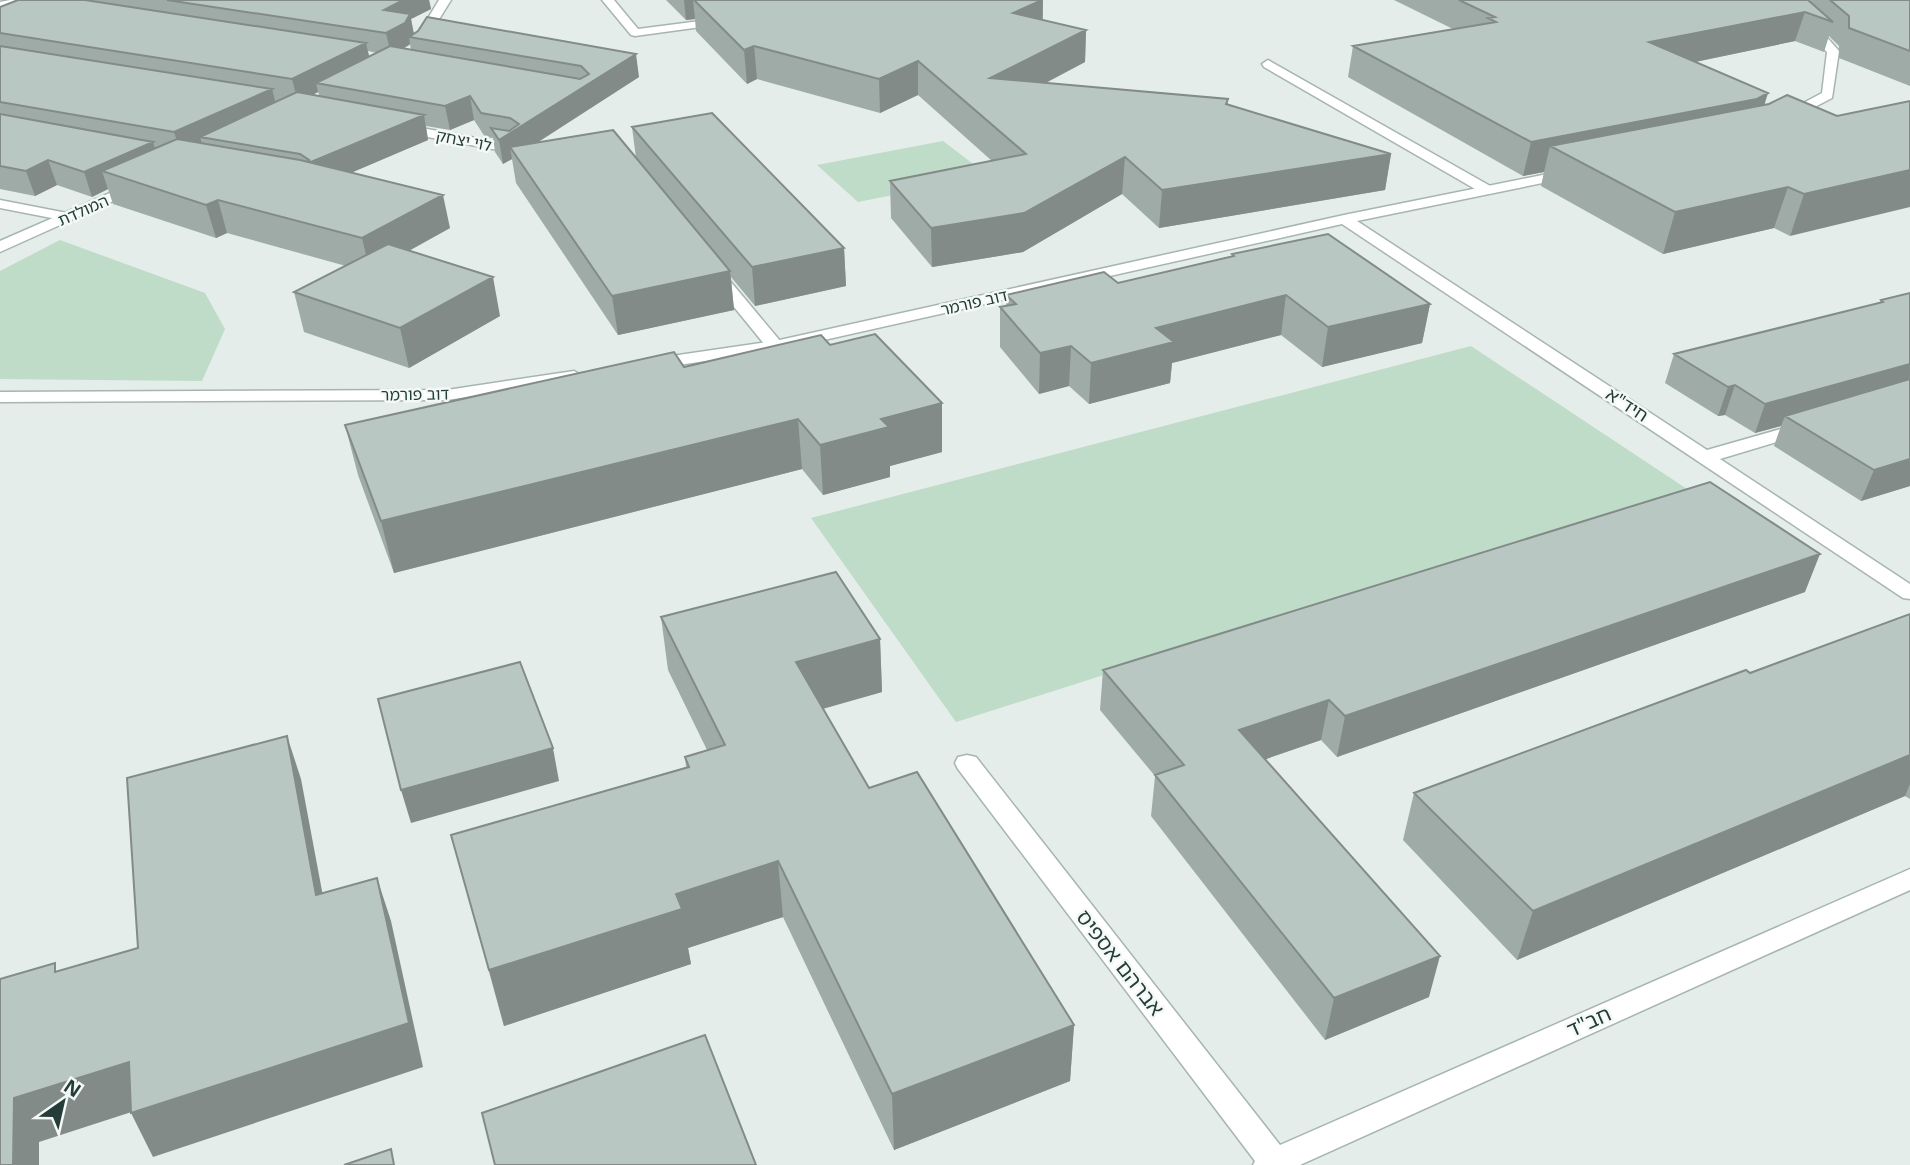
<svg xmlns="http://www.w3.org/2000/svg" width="1910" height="1165" font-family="'Noto Sans','Noto Sans Hebrew',sans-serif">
<rect width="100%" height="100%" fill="#e4ede9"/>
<path fill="#bedcc8" d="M 943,141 L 989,176 L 858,202 L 817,165 Z
M 60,240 L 205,293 L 225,329 L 202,381 L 0,379 L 0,271 Z
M 1471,346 L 1687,489 L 956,722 L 811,518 Z"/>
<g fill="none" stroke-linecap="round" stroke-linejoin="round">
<g stroke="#a7b5b0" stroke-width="3">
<path id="service" d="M 1268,60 L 1492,187 L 1494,190 L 1487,194 L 1482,193 L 1264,67 L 1262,64 Z
M 400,124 L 514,145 L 521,149 L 514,153 L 395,131 L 395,125 Z
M 0,200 L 67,213 L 74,217 L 67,221 L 0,208 Z
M 714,267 L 720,269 L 781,342 L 783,346 L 781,350 L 769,350 L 708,275 L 706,272 Z"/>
</g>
<g stroke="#a7b5b0" stroke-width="3">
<path id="minor" d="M 10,0 L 37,0 L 0,8 L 0,2 Z
M 439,0 L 451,0 L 423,45 L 415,45 L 413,43 Z
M 602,0 L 614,0 L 638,29 L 723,18 L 729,21 L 723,24 L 635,36 L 631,35 Z
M 1762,0 C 1792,0 1820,29 1839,51 L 1832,98 L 1784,123 L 1777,119 L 1779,116 L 1822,93 L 1827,52 L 1788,15 Z
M 1572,169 L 1579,173 L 1577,176 L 1357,221 L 1707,450 L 1798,424 L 1810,424 L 1813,428 L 1810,432 L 1720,459 L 1910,584 L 1910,599 L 1903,598 L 1342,224 L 775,351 L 651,369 L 642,364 L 651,359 L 775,341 L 1344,215 Z
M 135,182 L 140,183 L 140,189 L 0,252 L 0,241 Z
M 574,371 L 583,376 L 580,380 L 447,400 L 0,402 L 0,392 L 447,390 Z
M 967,755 L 976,757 L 1280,1145 L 1910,869 L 1910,890 L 1300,1165 L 1253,1165 L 1255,1161 L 958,769 L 955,763 L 958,757 Z"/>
</g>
<use href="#service" fill="#fff" fill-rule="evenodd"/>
<use href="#minor" fill="#fff" fill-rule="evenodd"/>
</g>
<path fill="#9faba7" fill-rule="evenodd" d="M 18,0 L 429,0 L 431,9 L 411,19 L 414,33 L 639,77 L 537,143 L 636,158 L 632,127 L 844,248 L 846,286 L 755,306 L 731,277 L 734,310 L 618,335 L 516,183 L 512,159 L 503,164 L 495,152 L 493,138 L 485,137 L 474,120 L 450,130 L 426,126 L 428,140 L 352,172 L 450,228 L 409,251 L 500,316 L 409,368 L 304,332 L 294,292 L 346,266 L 227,233 L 216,238 L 113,204 L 108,189 L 92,197 L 57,185 L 35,196 L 0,189 L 0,7 ZM 410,44 L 411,50 L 403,49 L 409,45 ZM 368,51 L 377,53 L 369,57 ZM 318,92 L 320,97 L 312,95 Z
M 666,0 L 1043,0 L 1043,20 L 1086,30 L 1085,62 L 1046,83 L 1228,99 L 1228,105 L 1391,154 L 1385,190 L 1159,228 L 1122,194 L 1023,252 L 932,267 L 891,218 L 890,181 L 992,161 L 918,95 L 880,113 L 757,79 L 747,84 L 696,31 L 695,19 L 686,20 Z
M 1394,0 L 1910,0 L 1910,86 L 1839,58 L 1839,46 L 1829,36 L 1824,52 L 1795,41 L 1695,62 L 1764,105 L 1837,116 L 1790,236 L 1774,228 L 1663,254 L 1541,186 L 1544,172 L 1523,176 L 1348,77 L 1353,46 L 1453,29 Z
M 1232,254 L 1430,304 L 1422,343 L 1322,367 L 1281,335 L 1172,363 L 1170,383 L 1089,404 L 1069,386 L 1039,394 L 1000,347 L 1000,307 L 1006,306 L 1006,295 L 1118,283 L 1232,256 Z
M 1910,293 L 1910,486 L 1861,501 L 1774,446 L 1781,426 L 1755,433 L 1725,415 L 1718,416 L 1665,383 L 1674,354 L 1880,303 L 1881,300 Z
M 830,345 L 942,403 L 942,452 L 890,466 L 890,477 L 823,495 L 802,469 L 394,573 L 358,475 L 345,425 L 684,367 Z
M 1805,592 L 1337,757 L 1321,740 L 1266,759 L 1429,997 L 1325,1040 L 1151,816 L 1155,776 L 1100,710 L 1103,670 Z
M 1910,614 L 1910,799 L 1905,796 L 1517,960 L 1403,840 L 1414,793 L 1750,673 Z
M 661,617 L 880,639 L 882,692 L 823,709 L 869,788 L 1074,1025 L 1070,1081 L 894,1150 L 783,917 L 688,948 L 691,964 L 504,1026 L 451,835 L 686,767 L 685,757 L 707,750 L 668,670 Z"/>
<path fill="#828b88" d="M 403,0 L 429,0 L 431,9 L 411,19 L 414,36 L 409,37 L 410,44 L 409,45 L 391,55 L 386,33 L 384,10 Z
M 684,0 L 693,0 L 695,19 L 686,20 Z
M 1042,0 L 1043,0 L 1042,31 L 1013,13 Z
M 1805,12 L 1795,41 L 1642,73 L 1649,42 Z
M 1086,30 L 1085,62 L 989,112 L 990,78 Z
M 366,43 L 371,65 L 316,83 L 318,92 L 298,102 L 292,79 Z
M 754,46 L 757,79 L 747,84 L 744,50 Z
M 636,54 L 639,77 L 516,156 L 510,147 L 512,159 L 503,164 L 499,140 Z
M 918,61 L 918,95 L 880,113 L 879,79 Z
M 272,89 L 278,112 L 200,137 L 203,147 L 182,157 L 174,132 Z
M 1768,93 L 1758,126 L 1550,146 L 1544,172 L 1523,176 L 1531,142 Z
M 470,96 L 474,120 L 450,130 L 445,106 Z
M 424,115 L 428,140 L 311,190 L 304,165 Z
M 153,142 L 161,166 L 102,171 L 108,189 L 92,197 L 84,172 Z
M 1391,154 L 1385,190 L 1159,228 L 1162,190 Z
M 1125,157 L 1122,194 L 1023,252 L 932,267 L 931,228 Z
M 48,160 L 57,185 L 35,196 L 26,171 Z
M 1910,170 L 1910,207 L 1790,236 L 1804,194 Z
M 1788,187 L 1774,228 L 1663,254 L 1675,212 Z
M 443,195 L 450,228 L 370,272 L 362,238 Z
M 218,200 L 227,233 L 216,238 L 206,205 Z
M 844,248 L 846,286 L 755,306 L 752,267 Z
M 730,271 L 734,310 L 618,335 L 612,296 Z
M 493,277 L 500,316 L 409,368 L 400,328 Z
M 1286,295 L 1281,335 L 1172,363 L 1170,383 L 1089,404 L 1091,363 L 1156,328 Z
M 1430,304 L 1422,343 L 1322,367 L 1328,327 Z
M 1071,346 L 1069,386 L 1039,394 L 1040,353 Z
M 1910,364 L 1910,389 L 1785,416 L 1781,426 L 1755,433 L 1765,404 Z
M 1735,385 L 1725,415 L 1718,416 L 1728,387 Z
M 942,403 L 942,452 L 890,466 L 890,477 L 823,495 L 820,445 L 881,419 Z
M 798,419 L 802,469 L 394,573 L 381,521 Z
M 1910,459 L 1910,486 L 1861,501 L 1874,470 Z
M 1820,554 L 1805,592 L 1337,757 L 1345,716 Z
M 880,639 L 882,692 L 800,715 L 796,662 Z
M 1329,700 L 1321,740 L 1234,770 L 1239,730 Z
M 287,736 L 301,779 L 331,939 L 316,895 Z
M 553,748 L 559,781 L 411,823 L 401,790 Z
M 1910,755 L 1910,784 L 1905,796 L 1517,960 L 1533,911 Z
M 778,861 L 783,917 L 688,948 L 691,964 L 504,1026 L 489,970 L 676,894 Z
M 377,878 L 391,921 L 423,1067 L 153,1157 L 131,1113 Z
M 1440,956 L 1429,997 L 1325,1040 L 1334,998 Z
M 1074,1025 L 1070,1081 L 894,1150 L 892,1094 Z
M 129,1062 L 150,1106 L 39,1142 L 39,1165 L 13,1165 L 14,1098 Z"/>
<path fill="#b9c7c2" stroke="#828b88" stroke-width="2" d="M 18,0 L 85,0 L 366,43 L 292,79 L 0,33 L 0,7 Z
M 167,0 L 403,0 L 384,10 L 410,14 L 405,23 L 386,33 Z
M 694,0 L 1042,0 L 1013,13 L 1086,30 L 990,78 L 1228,99 L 1226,104 L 1391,154 L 1162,190 L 1125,157 L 1024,213 L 931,228 L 890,181 L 1026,154 L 918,61 L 879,79 L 754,46 L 744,50 Z
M 1459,0 L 1808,0 L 1833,22 L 1805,12 L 1649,42 L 1768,93 L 1757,99 L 1531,142 L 1353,46 L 1496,22 L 1488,18 L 1495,17 Z
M 1830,0 L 1910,0 L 1910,51 L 1849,28 L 1849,16 Z
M 427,17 L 636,54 L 499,140 L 491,128 L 509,131 L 519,124 L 510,118 L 481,113 L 470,96 L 445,106 L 316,83 L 390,46 L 580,79 L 589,74 L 581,66 L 409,37 L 418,31 Z
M 0,46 L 272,89 L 174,132 L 0,102 Z
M 297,92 L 424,115 L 311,162 L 308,161 L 309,160 L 300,154 L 200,137 Z
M 1787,95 L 1837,116 L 1910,101 L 1910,170 L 1804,194 L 1788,187 L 1675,212 L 1550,146 L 1769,104 Z
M 712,113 L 844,248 L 752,267 L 632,127 Z
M 0,114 L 153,142 L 84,172 L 48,160 L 26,171 L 0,166 Z
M 613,130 L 730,271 L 612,296 L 510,147 Z
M 177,139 L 300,160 L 443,195 L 362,238 L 218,200 L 206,205 L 102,171 Z
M 1328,234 L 1430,304 L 1328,327 L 1286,295 L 1156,328 L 1174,342 L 1091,363 L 1071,346 L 1040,353 L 1000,307 L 1016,304 L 1006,295 L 1104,272 L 1118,283 L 1234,256 L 1232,254 Z
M 388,244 L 493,277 L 400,328 L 294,292 Z
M 1910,293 L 1910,364 L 1765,404 L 1735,385 L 1728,387 L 1674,354 L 1883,302 L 1881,300 Z
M 875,334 L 942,403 L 881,419 L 889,427 L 820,445 L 798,419 L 381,521 L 345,425 L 674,352 L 684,367 L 821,335 L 830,345 Z
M 1910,379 L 1910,459 L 1874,470 L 1785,416 Z
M 1710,482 L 1820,554 L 1345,716 L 1329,700 L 1239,730 L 1440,956 L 1334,998 L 1155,775 L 1184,765 L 1103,670 Z
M 836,572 L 880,639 L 796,662 L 869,788 L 917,772 L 1074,1025 L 892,1094 L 778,861 L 676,894 L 682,909 L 489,970 L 451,835 L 689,767 L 685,757 L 725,745 L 661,617 Z
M 1910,614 L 1910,755 L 1533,911 L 1414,793 L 1746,670 L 1750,673 Z
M 520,662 L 553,748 L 401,790 L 378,699 Z
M 287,736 L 316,895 L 377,878 L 409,1023 L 131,1113 L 129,1062 L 14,1098 L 13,1165 L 0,1165 L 0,979 L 55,963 L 55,972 L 138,948 L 127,778 Z
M 705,1035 L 756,1165 L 495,1165 L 482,1113 Z
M 391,1149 L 394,1165 L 344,1165 Z"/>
<g text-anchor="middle" stroke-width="5" stroke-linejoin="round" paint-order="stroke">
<g font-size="16" fill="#243d38" stroke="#f4f9f7">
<text transform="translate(464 140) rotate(11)" y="6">לוי יצחק</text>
<text transform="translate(83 210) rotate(-24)" y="6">המולדת</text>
<text transform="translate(974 302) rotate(-13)" y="6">דוב פורמר</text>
<text transform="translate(415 394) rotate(-1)" y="6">דוב פורמר</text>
</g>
<g font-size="18" fill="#243d38" stroke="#f4f9f7">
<text transform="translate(1627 405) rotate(33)" y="6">חיד"א</text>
</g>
<g font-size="21" fill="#243d38" stroke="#f4f9f7">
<text transform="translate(1120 963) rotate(52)" y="7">אברהם אספיס</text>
<text transform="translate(1589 1022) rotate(-24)" y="7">חב"ד</text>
</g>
</g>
<g transform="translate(63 1102) rotate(34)" stroke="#f4f9f7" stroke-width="5" paint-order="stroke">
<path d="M0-5L12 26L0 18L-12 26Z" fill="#243d38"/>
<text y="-10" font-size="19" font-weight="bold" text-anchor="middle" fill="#243d38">N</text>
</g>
</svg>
